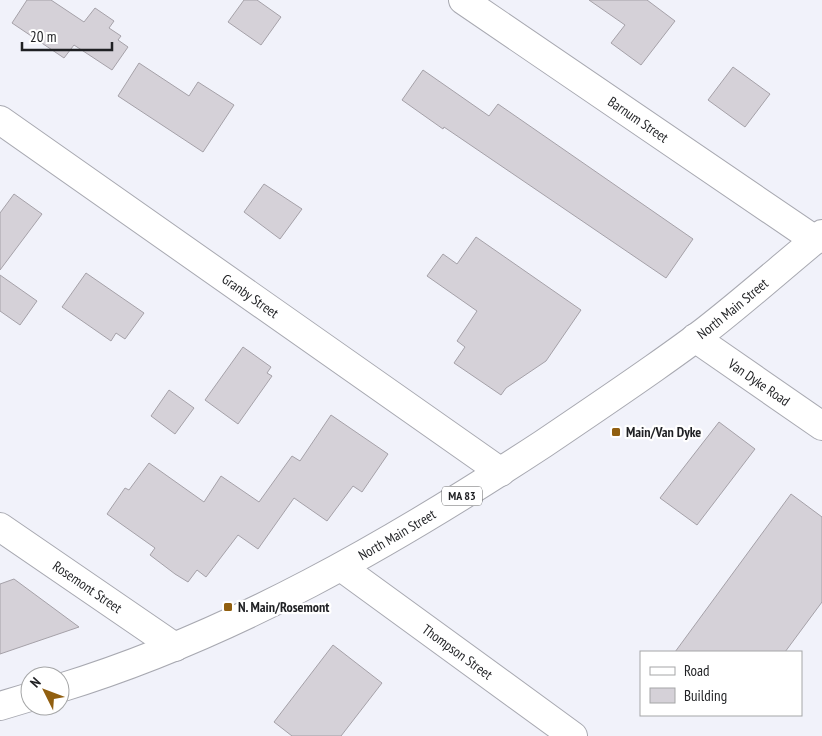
<svg xmlns="http://www.w3.org/2000/svg" width="822" height="736" font-family="'PT Sans Narrow',sans-serif">
<rect width="100%" height="100%" fill="#f1f2fa"/>
<path fill="#d5d1d8" stroke="#a5a1a8" d="M 27,0 L 51,0 L 84,22 L 95,8 L 114,21 L 109,28 L 121,36 L 118,40 L 128,47 L 112,70 L 74,45 L 64,58 L 12,23 Z
M 244,0 L 257,0 L 281,17 L 261,45 L 228,22 Z
M 589,0 L 647,0 L 675,21 L 641,65 L 611,43 L 625,25 Z
M 139,63 L 189,96 L 198,82 L 234,105 L 203,152 L 118,96 Z
M 733,67 L 770,94 L 745,127 L 708,100 Z
M 423,70 L 489,116 L 498,104 L 693,239 L 666,278 L 444,127 L 443,129 L 402,100 Z
M 264,184 L 302,209 L 280,239 L 244,212 Z
M 14,194 L 42,214 L 0,270 L 0,213 Z
M 476,237 L 581,310 L 546,361 L 506,388 L 501,395 L 454,363 L 465,347 L 457,341 L 477,311 L 427,276 L 443,254 L 457,264 Z
M 86,273 L 144,313 L 125,339 L 116,333 L 111,341 L 62,307 Z
M 0,275 L 37,301 L 20,325 L 0,311 Z
M 243,347 L 271,367 L 267,373 L 272,376 L 238,424 L 205,400 Z
M 169,390 L 194,408 L 175,434 L 151,416 Z
M 331,415 L 388,454 L 362,492 L 353,486 L 327,521 L 294,498 L 258,549 L 238,535 L 206,577 L 197,570 L 188,582 L 175,574 L 150,555 L 155,548 L 107,514 L 125,488 L 129,490 L 149,463 L 204,502 L 221,476 L 259,502 L 292,456 L 300,461 Z
M 719,422 L 755,449 L 697,525 L 660,498 Z
M 791,494 L 822,517 L 822,602 L 785,652 L 675,652 Z
M 14,579 L 79,627 L 0,654 L 0,584 Z
M 333,645 L 382,683 L 341,736 L 292,736 L 274,722 Z"/>
<g fill="none" stroke-linecap="round" stroke-linejoin="round">
<g stroke="#a8a9b1" stroke-width="30">
<g id="minor">
<path id="s1" d="M 463,0 L 815,240"/>
<path id="s2" d="M 0,120 L 501,472"/>
<path id="s3" d="M 695,338 L 822,426"/>
<path id="s4" d="M 0,527 L 175,647"/>
<path id="s5" d="M 341,567 L 573,736"/>
</g>
</g>
<g stroke="#a8a9b1" stroke-width="30">
<g id="major">
<path id="s6" d="M 60,688 C 233,635 392,543 543,444 C 580,419 617,394 654,368 C 671,356 688,344 705,331 C 745,300 783,266 822,234"/>
<path d="M 0,706 L 30,697"/>
</g>
</g>
<use href="#minor" stroke="#fff" stroke-width="28"/>
<use href="#major" stroke="#fff" stroke-width="28"/>
</g>
<g fill="#915f10" stroke="#fff" stroke-width="2">
<rect x="611" y="427" width="10" height="10" rx="2.5"/>
<rect x="223" y="602" width="10" height="10" rx="2.5"/>
</g>
<g text-anchor="middle" stroke-width="4.5" stroke-linejoin="round" paint-order="stroke">
<rect fill="#fff" stroke="#626365" stroke-width="1" x="442" y="486.5" width="40" height="19" rx="4"/>
<g font-size="12" font-weight="bold" fill="#1f2023">
<text x="462" y="500">MA 83</text>
</g>
<g font-size="14" fill="#1f2023" stroke="#fff">
<text dy="5" stroke="none"><textPath href="#s1" startOffset="212">Barnum Street</textPath></text>
<text dy="5" stroke="none"><textPath href="#s2" startOffset="306">Granby Street</textPath></text>
<text dy="5" stroke="none"><textPath href="#s6" startOffset="776">North Main Street</textPath></text>
<text dy="5" stroke="none"><textPath href="#s3" startOffset="78">Van Dyke Road</textPath></text>
<text dy="5" stroke="none"><textPath href="#s6" startOffset="371">North Main Street</textPath></text>
<text dy="5" stroke="none"><textPath href="#s4" startOffset="106">Rosemont Street</textPath></text>
<text dy="5" stroke="none"><textPath href="#s5" startOffset="144">Thompson Street</textPath></text>
</g>
<g font-size="14" font-weight="bold" fill="#1f2023" stroke="#fff" text-anchor="start">
<text x="626" y="437">Main/Van Dyke</text>
<text x="238" y="612">N. Main/Rosemont</text>
</g>
</g>
<rect x="640" y="651" width="162" height="65" fill="#ffffff" stroke="#a5a6a7"/>
<rect x="650" y="667" width="25" height="8" fill="#ffffff" stroke="#a5a6a7"/>
<text x="684" y="676" font-size="15" fill="#1f2023">Road</text>
<rect x="650" y="688" width="25" height="15" fill="#d5d1d8" stroke="#a5a6a7"/>
<text x="684" y="701" font-size="15" fill="#1f2023">Building</text>
<g transform="translate(45 691) rotate(312)"><circle r="24" fill="#ffffff" stroke="#a5a6a7"/>
<path d="M0-4L9 19L0 12L-9 19Z" fill="#915f10"/>
<text y="-8" font-size="14" font-weight="bold" text-anchor="middle" fill="#1f2023">N</text>
</g>
<path d="M22 42v8h90v-8" fill="none" stroke="#1f2023" stroke-width="2.5"/>
<text x="30" y="42" font-size="15" fill="#1f2023" stroke="#ffffff" stroke-width="4" paint-order="stroke">20 m</text>
</svg>
